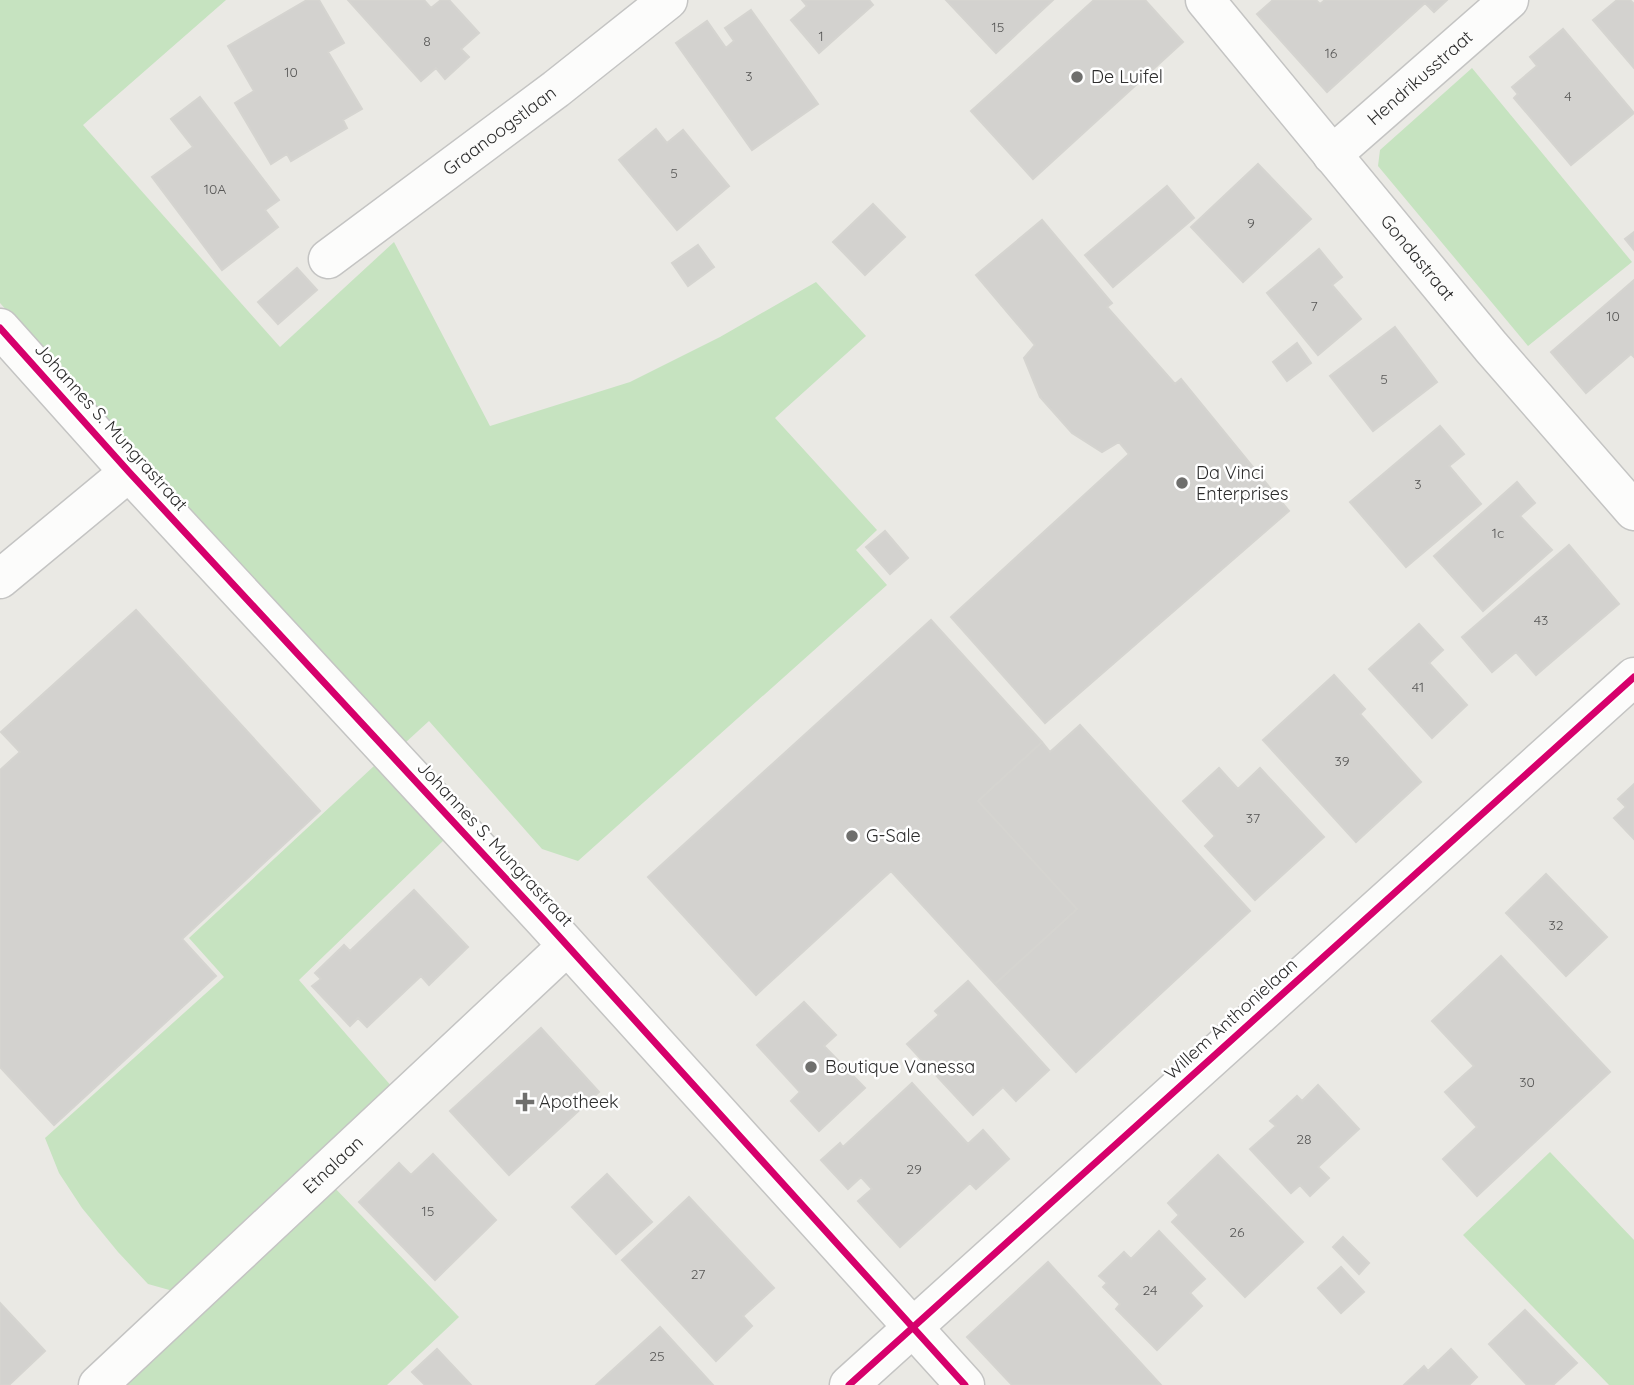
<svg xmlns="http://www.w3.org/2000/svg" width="1634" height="1385" font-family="Quicksand,sans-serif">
<rect width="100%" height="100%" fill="#eae9e4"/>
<path fill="#c6e3c0" d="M 0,0 L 226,0 L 83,125 L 280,347 L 394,242 L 490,426 L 630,382 L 720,337 L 816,282 L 866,336 L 775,418 L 877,530 L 856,550 L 887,585 L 578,861 L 542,849 L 429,721 L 405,743 L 138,457 L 0,303 Z
M 1472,68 L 1632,262 L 1528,346 L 1378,166 L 1380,150 Z
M 374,766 L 444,840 L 299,980 L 393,1088 L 173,1291 L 148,1284 L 118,1252 L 82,1208 L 59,1173 L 45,1138 L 224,977 L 189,938 Z
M 1550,1152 L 1634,1240 L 1634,1385 L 1609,1385 L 1463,1235 Z
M 331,1184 L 459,1317 L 387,1385 L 118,1385 Z"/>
<path fill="#d3d2cf" stroke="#d5d4d0" stroke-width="2" d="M 307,0 L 319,0 L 344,43 L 328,52 L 362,109 L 343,120 L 347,128 L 291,161 L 287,154 L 271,164 L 235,103 L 254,91 L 228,46 Z
M 348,0 L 424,0 L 431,8 L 441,0 L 449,0 L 479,33 L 461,49 L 469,57 L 445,79 L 436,68 L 421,81 Z
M 802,0 L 869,0 L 873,5 L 819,53 L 791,20 L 807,6 Z
M 946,0 L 1053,0 L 996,53 Z
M 1094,0 L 1145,0 L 1183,42 L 1033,179 L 971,111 Z
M 1273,0 L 1316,0 L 1320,4 L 1325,0 L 1447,0 L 1434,12 L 1425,3 L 1327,92 L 1257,14 Z
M 1617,0 L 1630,0 L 1634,4 L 1634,68 L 1593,20 Z
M 751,10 L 818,104 L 752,150 L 676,43 L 707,21 L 726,48 L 734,41 L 725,28 Z
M 1563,29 L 1634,113 L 1571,165 L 1514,98 L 1518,94 L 1512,87 L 1537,66 L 1530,57 Z
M 200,97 L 279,200 L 265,210 L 278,227 L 222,270 L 152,177 L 193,147 L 171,119 Z
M 656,129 L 667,143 L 683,130 L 729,186 L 677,230 L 619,160 Z
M 1258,164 L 1311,219 L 1243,282 L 1191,227 Z
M 1167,186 L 1194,218 L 1113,287 L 1085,255 Z
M 873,204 L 905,237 L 865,275 L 833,242 Z
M 1042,220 L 1112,303 L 1107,307 L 1175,384 L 1181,379 L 1289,511 L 1045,723 L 951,617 L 1129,454 L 1119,442 L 1102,452 L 1072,433 L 1040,397 L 1024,358 L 1035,345 L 976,275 Z
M 1634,232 L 1634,250 L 1625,239 Z
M 698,245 L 714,267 L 688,286 L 672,263 Z
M 1319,249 L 1342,277 L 1332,285 L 1361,319 L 1318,355 L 1267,293 Z
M 297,268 L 317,290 L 278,324 L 258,302 Z
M 1634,280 L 1634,357 L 1631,354 L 1586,393 L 1551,352 Z
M 1395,327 L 1437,382 L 1373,431 L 1330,376 Z
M 1297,343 L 1311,363 L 1287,381 L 1273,362 Z
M 1440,426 L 1464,454 L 1449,466 L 1481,504 L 1406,567 L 1350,502 Z
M 1517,482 L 1535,503 L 1520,516 L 1552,550 L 1483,611 L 1434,556 Z
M 885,531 L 908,558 L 890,574 L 866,547 Z
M 1569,545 L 1619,604 L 1536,675 L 1516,652 L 1492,672 L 1462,637 Z
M 136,610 L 320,811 L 182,939 L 216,976 L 54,1125 L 0,1067 L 0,770 L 20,752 L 1,732 Z
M 931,620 L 1042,742 L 978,801 L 1077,909 L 995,984 L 891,871 L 756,995 L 648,877 Z
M 1419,624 L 1443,650 L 1429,663 L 1467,705 L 1432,738 L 1369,669 Z
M 1334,675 L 1365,709 L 1360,714 L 1421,782 L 1356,842 L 1263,740 Z
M 1080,725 L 1250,911 L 1076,1072 L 995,984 L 1077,909 L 978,801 L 1042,742 L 1050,752 Z
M 1219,768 L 1238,789 L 1260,768 L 1324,837 L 1255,900 L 1205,846 L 1215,836 L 1183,801 Z
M 1634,784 L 1634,839 L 1614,818 L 1626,807 L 1618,799 Z
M 1546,874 L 1607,937 L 1566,976 L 1506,913 Z
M 414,890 L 468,947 L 429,985 L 421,976 L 367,1027 L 358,1018 L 350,1026 L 312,986 L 321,979 L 315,973 L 344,945 L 350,951 Z
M 1501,956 L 1610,1072 L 1477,1196 L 1443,1159 L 1477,1127 L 1445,1092 L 1474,1066 L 1432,1021 Z
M 968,981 L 1049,1070 L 1016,1101 L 1003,1087 L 973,1115 L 907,1044 L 939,1015 L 935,1011 Z
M 804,1002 L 836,1035 L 824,1046 L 865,1088 L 819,1131 L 791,1101 L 800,1092 L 757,1045 Z
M 541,1028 L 599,1092 L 509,1175 L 450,1111 Z
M 912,1083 L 968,1144 L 983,1130 L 1009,1159 L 976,1189 L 970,1183 L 900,1247 L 858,1201 L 872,1189 L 861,1177 L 848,1189 L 821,1160 L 840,1143 L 843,1147 Z
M 1318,1085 L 1359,1129 L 1318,1167 L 1329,1178 L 1310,1196 L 1300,1185 L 1291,1193 L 1250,1149 L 1276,1126 L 1270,1121 L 1297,1096 L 1302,1101 Z
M 433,1154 L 496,1220 L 435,1280 L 359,1202 L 399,1163 L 411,1175 Z
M 1218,1155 L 1303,1242 L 1245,1297 L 1172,1222 L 1179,1215 L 1168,1203 Z
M 607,1174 L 652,1222 L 616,1254 L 572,1207 Z
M 689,1197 L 774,1288 L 743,1316 L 752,1326 L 716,1361 L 622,1260 Z
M 1159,1231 L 1205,1279 L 1190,1293 L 1202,1306 L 1157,1350 L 1116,1309 L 1120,1304 L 1103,1287 L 1107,1283 L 1099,1276 L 1124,1252 L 1131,1259 Z
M 1343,1237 L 1369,1263 L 1359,1274 L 1333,1247 Z
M 1048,1262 L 1161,1385 L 1012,1385 L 967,1337 Z
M 1341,1267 L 1364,1292 L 1341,1313 L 1318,1288 Z
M 0,1303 L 45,1351 L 9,1385 L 0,1385 Z
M 1525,1310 L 1577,1363 L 1553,1385 L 1527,1385 L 1489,1344 Z
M 660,1327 L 713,1385 L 596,1385 Z
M 437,1349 L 471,1385 L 425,1385 L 412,1372 Z
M 1451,1349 L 1477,1377 L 1469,1385 L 1404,1385 L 1424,1366 L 1428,1371 Z"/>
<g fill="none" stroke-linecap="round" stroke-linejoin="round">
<g stroke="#c4c4c3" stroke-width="41">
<g id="street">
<path id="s1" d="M 1205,0 L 1491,347 L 1634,511"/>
<path id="s2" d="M 1332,155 L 1509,0"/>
<path id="s3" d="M 328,259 L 556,89 L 668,0"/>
<path d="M 0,579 L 129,472"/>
<path id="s4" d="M 98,1385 L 567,946"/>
<path d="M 849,1385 L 1634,677"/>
</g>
</g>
<g stroke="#c4c4c3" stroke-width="41">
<path id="secondary" d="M 0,328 L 129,472 L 545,921 L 965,1385"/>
</g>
<use href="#street" stroke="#fcfcfb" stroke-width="38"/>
<use href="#secondary" stroke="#fcfcfb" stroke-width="38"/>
<g stroke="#fff" stroke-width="11">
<path id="cycleway" d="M 0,328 L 129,472 L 545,921 L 965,1385
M 849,1385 L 1634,677"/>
</g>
<use href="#cycleway" stroke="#d6006c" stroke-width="7"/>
</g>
<g fill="#6f6f6d" stroke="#fff" stroke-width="2.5">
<circle cx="1077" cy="77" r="7"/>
<circle cx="1182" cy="483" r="7"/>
<circle cx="852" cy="836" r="7"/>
<circle cx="811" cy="1067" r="7"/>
<path d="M521.5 1091.5h7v7h7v7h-7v7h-7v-7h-7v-7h7z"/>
</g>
<g text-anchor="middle" stroke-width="5" stroke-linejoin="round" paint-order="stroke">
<g font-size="14" fill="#575756">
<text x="998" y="32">15</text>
<text x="821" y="41">1</text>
<text x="427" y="46">8</text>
<text x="1331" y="58">16</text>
<text x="291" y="77">10</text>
<text x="749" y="81">3</text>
<text x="1568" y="101">4</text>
<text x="674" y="178">5</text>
<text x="215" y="194">10A</text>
<text x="1251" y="228">9</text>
<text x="1314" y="311">7</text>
<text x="1613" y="321">10</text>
<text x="1384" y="384">5</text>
<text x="1418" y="489">3</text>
<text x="1498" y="538">1c</text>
<text x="1541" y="625">43</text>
<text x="1418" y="692">41</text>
<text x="1342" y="766">39</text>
<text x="1253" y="823">37</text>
<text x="1556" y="930">32</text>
<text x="1527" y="1087">30</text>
<text x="1304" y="1144">28</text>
<text x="914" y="1174">29</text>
<text x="428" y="1216">15</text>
<text x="1237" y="1237">26</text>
<text x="698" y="1279">27</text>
<text x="1150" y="1295">24</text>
<text x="657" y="1361">25</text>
</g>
<g font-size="18" fill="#2d2d2d" stroke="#fff" text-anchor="start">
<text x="1091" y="83">De Luifel</text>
<text x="1196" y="479">Da Vinci<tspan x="1196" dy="21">Enterprises</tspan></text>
<text x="866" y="842">G-Sale</text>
<text x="825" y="1073">Boutique Vanessa</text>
<text x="539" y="1108">Apotheek</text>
</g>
<g font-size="18" fill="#2d2d2d" stroke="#fff">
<text dy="6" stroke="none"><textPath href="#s2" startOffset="117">Hendrikusstraat</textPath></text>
<text dy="6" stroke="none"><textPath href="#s3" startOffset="214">Graanoogstlaan</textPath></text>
<text dy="6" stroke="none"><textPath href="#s1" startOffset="334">Gondastraat</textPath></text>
<text transform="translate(111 427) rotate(48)" y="6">Johannes S. Mungrastraat</text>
<text transform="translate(495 844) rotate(47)" y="6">Johannes S. Mungrastraat</text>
<text transform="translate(1231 1019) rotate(-42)" y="6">Willem Anthonielaan</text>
<text dy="6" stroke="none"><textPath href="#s4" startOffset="322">Etnalaan</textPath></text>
</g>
</g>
</svg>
